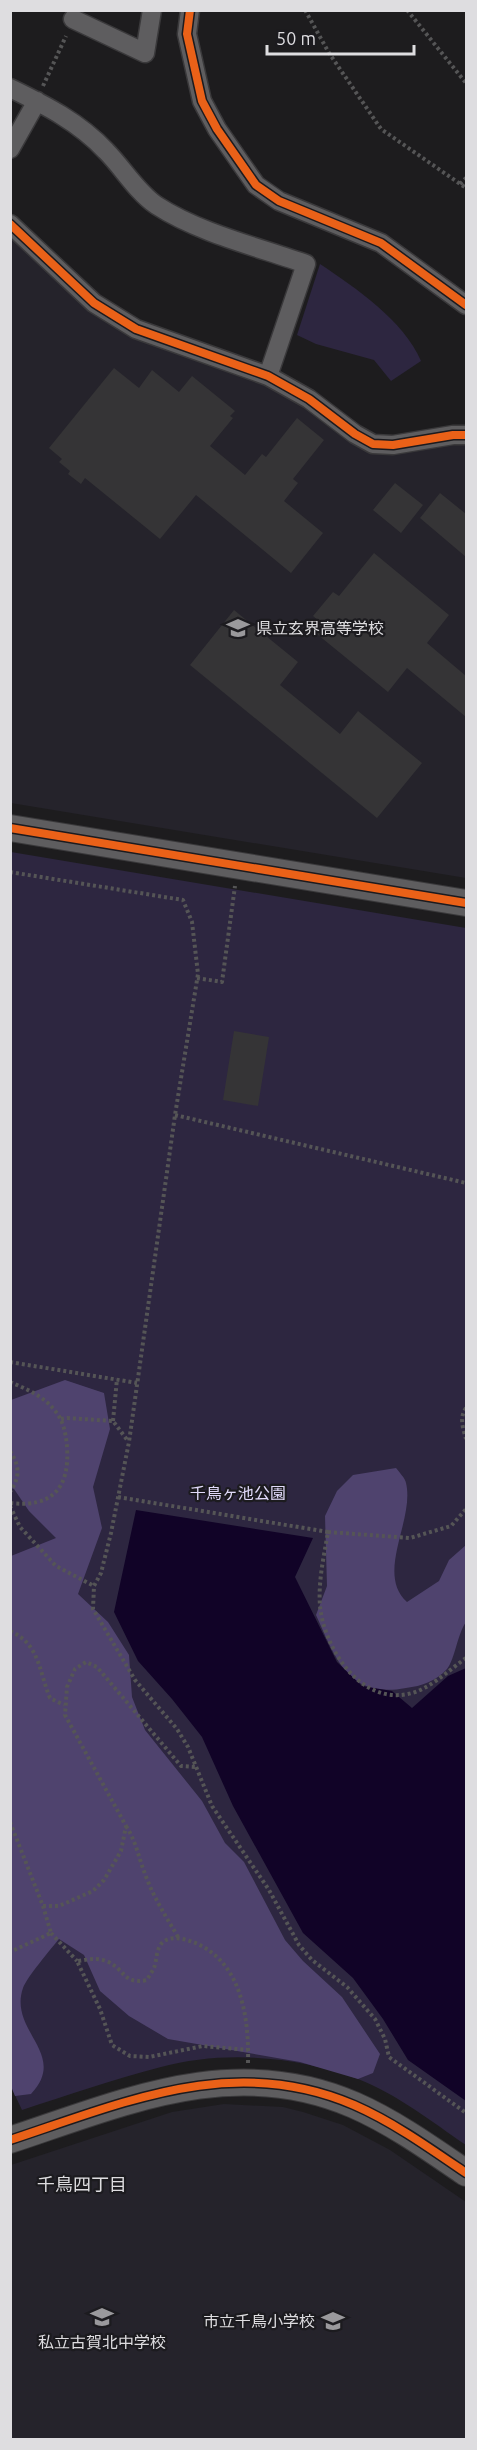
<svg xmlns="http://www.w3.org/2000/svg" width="477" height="2450" font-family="Ubuntu,'Noto Sans JP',sans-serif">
<rect width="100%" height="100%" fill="#1d1c1e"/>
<path fill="#25232b" d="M 10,235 L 91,309 L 283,393 L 365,449 L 388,454 L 455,443 L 466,444 L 466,878 L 11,803 Z
M 224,2104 L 283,2107 L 303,2112 L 343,2125 L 390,2150 L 466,2202 L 466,2439 L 11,2439 L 11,2165 L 172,2112 Z"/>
<path fill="#2d2640" d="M 320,264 C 356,288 404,321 421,361 L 391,381 L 374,360 L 316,344 L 297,335 Z
M 11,852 L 466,928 L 466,2145 C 432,2122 397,2094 358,2079 C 298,2056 223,2050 161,2067 C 114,2079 68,2095 22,2110 L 11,2087 Z"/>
<path fill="#4f436e" d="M 65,1380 L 104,1393 L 110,1429 L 93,1487 L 102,1528 L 78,1594 L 108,1622 L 129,1655 L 132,1697 L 145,1730 L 202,1801 L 225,1843 L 244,1862 L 285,1940 L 303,1961 L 342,1997 L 380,2054 L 373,2073 L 358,2079 L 300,2062 L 168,2039 L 129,2016 L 100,1991 L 84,1955 L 59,1939 C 51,1949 27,1977 23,1988 C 8,2031 69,2054 31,2094 L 15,2096 L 11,2086 L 11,1556 L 56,1538 L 29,1511 L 14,1489 L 11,1488 L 11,1400 Z
M 396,1468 C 399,1472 405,1478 406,1483 C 415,1520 375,1573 407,1602 L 439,1581 L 449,1560 L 466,1545 L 466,1622 C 457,1635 455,1659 447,1669 C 436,1681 422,1686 406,1688 C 348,1699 336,1659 316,1615 L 327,1586 L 325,1516 L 337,1491 L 353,1475 Z"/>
<path fill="#110327" d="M 136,1510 L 313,1538 L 295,1577 L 337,1662 L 362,1686 L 392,1691 L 412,1708 L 448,1676 L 466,1668 L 466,2101 L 408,2060 L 383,2019 L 353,1978 L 303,1933 L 233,1806 L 202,1737 L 172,1699 L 138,1661 L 114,1612 Z"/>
<path fill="#353436" d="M 114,368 L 139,388 L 152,370 L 179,392 L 192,376 L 235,411 L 230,416 L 233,418 L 210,446 L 245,475 L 262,454 L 266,457 L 297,418 L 324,440 L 293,479 L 298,483 L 284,501 L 323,533 L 291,573 L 196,495 L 160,539 L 85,478 L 81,484 L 68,474 L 70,471 L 59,462 L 62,459 L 49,448 Z
M 395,483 L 423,505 L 401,533 L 373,510 Z
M 440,493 L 466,514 L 466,557 L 420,518 Z
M 374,553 L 449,615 L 427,643 L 466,676 L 466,717 L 407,668 L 388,692 L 312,630 L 319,621 L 313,616 L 333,592 L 339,596 Z
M 234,610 L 298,662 L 280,685 L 340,734 L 358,711 L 422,763 L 377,818 L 190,665 Z
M 234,1031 L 269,1037 L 258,1106 L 223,1100 Z"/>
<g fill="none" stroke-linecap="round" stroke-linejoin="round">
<g stroke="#3a393b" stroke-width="21">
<path id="street" d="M 190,10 L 187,34 L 202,101 L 217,129 L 256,185 L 279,201 L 381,243 L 466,305
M 73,19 L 145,53 L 152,10
M 10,88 C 45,105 79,122 106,151 C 123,168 136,191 156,205 C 199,233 258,247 306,264 L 268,376
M 10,149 L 37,101
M 10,224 L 94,303 L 136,329 L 268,376 L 309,399 L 355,434 L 373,444 L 393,445 L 453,435 L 466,435"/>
</g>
<g stroke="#3a393b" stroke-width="28">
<path id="secondary" d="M 10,828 L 466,903
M 10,2140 C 125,2102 234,2053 354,2105 C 393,2122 431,2149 466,2173"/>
</g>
<path stroke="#555556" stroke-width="4" stroke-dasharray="3 3" stroke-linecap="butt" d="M 305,10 L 329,53 L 381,129 L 466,188
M 407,10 L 466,83
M 43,86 L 66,36
M 460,184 L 466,178
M 10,872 L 183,900 L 192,922 L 198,974 L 175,1115 L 129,1442 L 111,1533 L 101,1573 L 94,1586 L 93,1609 L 135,1680 L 177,1729 L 188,1747 L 212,1806 L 269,1890 L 299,1945 L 312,1960 L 347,1987 L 375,2019 L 385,2039 L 389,2057 L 466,2113
M 197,978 L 222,982 L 235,886
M 175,1115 L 466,1183
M 10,1362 L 137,1383
M 10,1382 C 27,1389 45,1397 56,1412 C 64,1422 66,1435 67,1447 C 70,1488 52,1508 10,1503
M 466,1408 C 459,1418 463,1428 466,1439
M 61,1419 L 67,1418 L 113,1421 L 128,1441
M 113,1421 L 117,1379
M 10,1451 C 20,1466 20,1477 10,1492
M 118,1497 L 328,1532 C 324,1556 318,1581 320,1606 C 324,1647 359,1704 408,1694 C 429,1690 449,1670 466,1658
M 10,1506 L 20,1527 L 56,1566 L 94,1586
M 328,1532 L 410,1538 L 451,1526 L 466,1509
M 10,1631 C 40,1644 39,1672 50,1698 L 64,1705
M 10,1822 L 43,1906 L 51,1933 L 10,1952
M 126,1826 C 137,1843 139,1860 147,1879 C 155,1900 167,1918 178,1937
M 43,1906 L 59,1906 L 93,1891 L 104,1880 L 121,1851 L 126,1826 L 65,1715 L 67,1687 L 75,1669 L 86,1662 L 97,1667 L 181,1766 L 196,1767
M 51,1933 L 77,1961
M 248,2063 C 249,2018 242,1961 193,1942 C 184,1939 172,1935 163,1942 C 156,1948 157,1960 154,1968 C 152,1972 149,1976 147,1980 C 122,1985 125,1968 106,1961 C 96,1957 87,1960 77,1961 L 100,2009 L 112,2045 L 130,2056 L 149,2057 L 203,2046 L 248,2050"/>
<use href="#street" stroke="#5e5d5f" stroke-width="18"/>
<use href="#secondary" stroke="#5e5d5f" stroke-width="26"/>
<g stroke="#1c1b1f" stroke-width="11">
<path id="cycleway" d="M 190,10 L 187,34 L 202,101 L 217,129 L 256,185 L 279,201 L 381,243 L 466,305
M 10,224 L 94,303 L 136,329 L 268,376 L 309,399 L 355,434 L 373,444 L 393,445 L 453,435 L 466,435
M 10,828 L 466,903
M 10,2140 C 125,2102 234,2053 354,2105 C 393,2122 431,2149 466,2173"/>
</g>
<use href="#cycleway" stroke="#ea6118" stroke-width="8"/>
</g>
<defs>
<g id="school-bare" transform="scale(1.8)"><path d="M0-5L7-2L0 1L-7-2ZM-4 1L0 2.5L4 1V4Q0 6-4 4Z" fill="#9a999c" stroke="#1c1b1f" stroke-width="2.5" paint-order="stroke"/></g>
</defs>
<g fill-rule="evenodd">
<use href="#school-bare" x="238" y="628"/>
<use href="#school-bare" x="102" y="2317"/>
<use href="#school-bare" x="333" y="2321"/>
</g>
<g text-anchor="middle" stroke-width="4.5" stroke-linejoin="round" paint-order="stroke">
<g font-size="16" fill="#dedde0" stroke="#1c1b1f" text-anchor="start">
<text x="256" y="634">県立玄界高等学校</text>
<text x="315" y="2327" text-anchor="end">市立千鳥小学校</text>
<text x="102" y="2348" text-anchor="middle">私立古賀北中学校</text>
</g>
<g font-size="16" fill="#e1dafa" stroke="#1c1b1f">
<text x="238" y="1499">千鳥ヶ池公園</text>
</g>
<g font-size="18" fill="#dedde0" stroke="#1c1b1f">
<text x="82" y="2191">千鳥四丁目</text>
</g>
</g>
<rect width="477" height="2450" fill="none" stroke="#dedde0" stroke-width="24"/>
<path d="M267 45v9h147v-9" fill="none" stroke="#dedde0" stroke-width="3"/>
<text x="276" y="45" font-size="18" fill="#dedde0" stroke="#1c1b1f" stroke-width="4.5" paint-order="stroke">50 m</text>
</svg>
